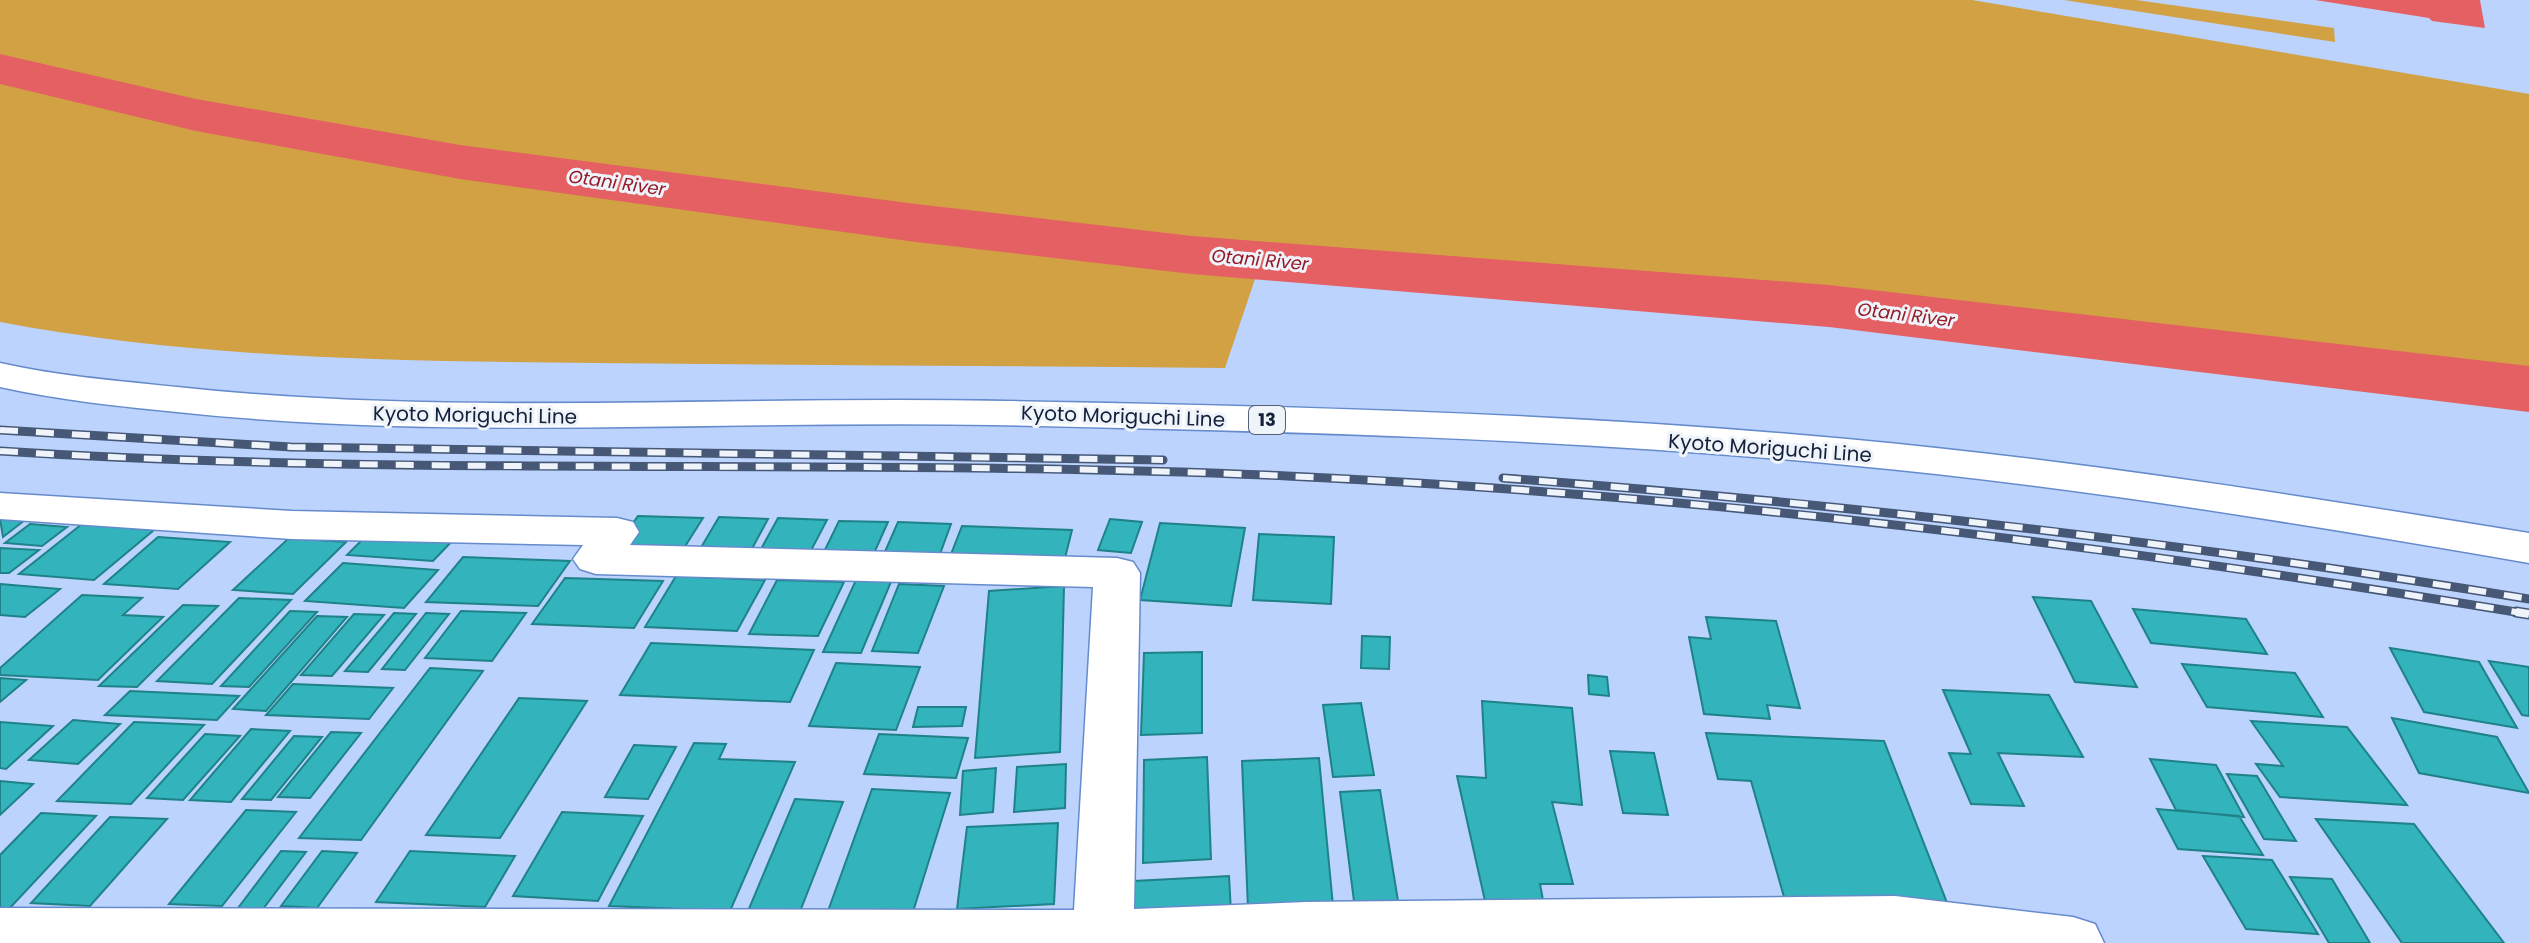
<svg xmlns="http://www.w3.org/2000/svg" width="2529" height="943" font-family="Poppins,sans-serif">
<rect width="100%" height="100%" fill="#bbd3fd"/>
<path fill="#d1a143" d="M 0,0 L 1972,0 L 2529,94 L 2529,372 L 2117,324 L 1438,258 L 1255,279 L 1225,368 C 1015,366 806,365 596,363 C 398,361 195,359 0,322 Z
M 2064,0 L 2136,0 L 2334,28 L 2335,42 Z"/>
<path fill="#e56063" d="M 2315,0 L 2480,0 L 2485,28 L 2432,21 L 2429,18 Z"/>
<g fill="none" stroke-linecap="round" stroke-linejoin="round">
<path fill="#e56063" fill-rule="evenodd" d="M 0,54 L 196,99 L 460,145 L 916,204 L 1192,236 L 1829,285 L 2529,366 L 2529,412 L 1829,327 L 1192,274 L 916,242 L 460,179 L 196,131 L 0,84 Z"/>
</g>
<path fill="#33b3bb" stroke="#1f8288" stroke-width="2" d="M 638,516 L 703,518 L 679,556 L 611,554 Z
M 719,517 L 768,519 L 747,558 L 696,556 Z
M 778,518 L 827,520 L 806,560 L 756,558 Z
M 0,519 L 25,520 L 3,537 Z
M 1110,519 L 1142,522 L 1131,553 L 1098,550 Z
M 839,521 L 888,522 L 871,560 L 821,558 Z
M 898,522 L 951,524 L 936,565 L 880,563 Z
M 1160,523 L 1245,528 L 1231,606 L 1140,600 Z
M 30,524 L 67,527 L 42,546 L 5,543 Z
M 82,524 L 154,530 L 94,580 L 19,574 Z
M 962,526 L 1072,530 L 1063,566 L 948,562 Z
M 370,532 L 455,538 L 433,561 L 347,555 Z
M 1259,534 L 1334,537 L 1331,604 L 1253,600 Z
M 158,537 L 230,542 L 178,589 L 104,584 Z
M 289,538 L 346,542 L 293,594 L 233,590 Z
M 0,548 L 39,550 L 9,573 L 0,573 Z
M 463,557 L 570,561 L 538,606 L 426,602 Z
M 343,563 L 438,570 L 404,608 L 305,601 Z
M 676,576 L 765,580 L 737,631 L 645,627 Z
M 565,578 L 663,581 L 634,628 L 532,624 Z
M 777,580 L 844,582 L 818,636 L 749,634 Z
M 856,580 L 891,582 L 861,653 L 823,652 Z
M 0,584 L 60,589 L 25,617 L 0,615 Z
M 899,584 L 944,586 L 918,653 L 872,651 Z
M 1064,586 L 1060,752 L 975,758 L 989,591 Z
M 82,595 L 142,598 L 123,615 L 163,617 L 98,680 L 0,675 L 0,668 Z
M 2033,597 L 2091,601 L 2137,687 L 2075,682 Z
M 239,598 L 291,600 L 212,684 L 157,681 Z
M 183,605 L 218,606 L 137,687 L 99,686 Z
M 2133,609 L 2246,619 L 2267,654 L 2151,643 Z
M 290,611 L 317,612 L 249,687 L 221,686 Z
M 461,611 L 526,613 L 492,661 L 425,658 Z
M 394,613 L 416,614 L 368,672 L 345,671 Z
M 426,613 L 449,614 L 405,670 L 382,669 Z
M 354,614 L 384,615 L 332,676 L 301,675 Z
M 317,616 L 347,617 L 266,711 L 233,709 Z
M 1706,617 L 1776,621 L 1800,708 L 1767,705 L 1770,719 L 1704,714 L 1689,637 L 1711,639 Z
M 1362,636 L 1390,637 L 1389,669 L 1361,668 Z
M 651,643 L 814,650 L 790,702 L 620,695 Z
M 2390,648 L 2479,662 L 2517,728 L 2424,712 Z
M 1202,652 L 1202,733 L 1141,735 L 1144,653 Z
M 2489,661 L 2529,667 L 2529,716 L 2522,715 Z
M 836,663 L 920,667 L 896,730 L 809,726 Z
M 2182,664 L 2295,673 L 2323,717 L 2207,707 Z
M 430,668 L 483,671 L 361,840 L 299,838 Z
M 1588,675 L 1607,677 L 1609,696 L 1589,694 Z
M 0,678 L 26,680 L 0,702 Z
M 293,684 L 393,688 L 369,719 L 266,715 Z
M 1943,690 L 2049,695 L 2083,757 L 1998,753 L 2024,806 L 1971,804 L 1949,753 L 1971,754 Z
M 130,691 L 239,696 L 217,720 L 105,715 Z
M 519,698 L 587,701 L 500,838 L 426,835 Z
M 1482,701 L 1572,708 L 1582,805 L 1552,802 L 1573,884 L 1540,884 L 1543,900 L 1485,901 L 1457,776 L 1486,778 Z
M 1361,703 L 1374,775 L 1333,777 L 1323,705 Z
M 918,707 L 966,707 L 962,726 L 913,727 Z
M 2392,718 L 2497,737 L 2529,793 L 2419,773 Z
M 73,720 L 120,724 L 78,764 L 29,760 Z
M 2251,721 L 2347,727 L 2407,805 L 2280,797 L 2256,764 L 2283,766 Z
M 0,722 L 53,726 L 6,769 L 0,768 Z
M 134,722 L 204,725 L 131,804 L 57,801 Z
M 251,729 L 290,731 L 231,802 L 190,800 Z
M 331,732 L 361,733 L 310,798 L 278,797 Z
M 1706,733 L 1884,741 L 1951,913 L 1786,904 L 1751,781 L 1718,779 Z
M 205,734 L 240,736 L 183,800 L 147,798 Z
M 879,734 L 968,738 L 956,778 L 864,774 Z
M 294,736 L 322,737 L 271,800 L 242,799 Z
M 694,743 L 726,744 L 719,759 L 795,762 L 730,911 L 609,906 Z
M 634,745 L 676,747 L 648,799 L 605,797 Z
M 1610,751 L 1654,753 L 1668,815 L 1623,813 Z
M 1207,757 L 1211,859 L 1143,863 L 1144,760 Z
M 1319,758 L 1333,906 L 1248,909 L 1242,761 Z
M 2150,759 L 2216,765 L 2244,817 L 2176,810 Z
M 1066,764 L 1065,808 L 1014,812 L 1017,767 Z
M 996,768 L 993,812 L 960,815 L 963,771 Z
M 2227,774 L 2257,776 L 2296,841 L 2264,839 Z
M 0,781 L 33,784 L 0,815 Z
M 872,789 L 950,793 L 912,915 L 828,911 Z
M 1380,790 L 1399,907 L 1355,909 L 1340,792 Z
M 795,799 L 843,802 L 799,914 L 748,911 Z
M 2157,809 L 2239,816 L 2263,855 L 2178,849 Z
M 246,810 L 296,812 L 222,906 L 169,904 Z
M 562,812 L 643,816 L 598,901 L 513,896 Z
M 41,813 L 96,816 L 8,910 L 0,910 L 0,855 Z
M 110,817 L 167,819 L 90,906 L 31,903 Z
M 2316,819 L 2414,824 L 2504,943 L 2402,943 Z
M 1058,823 L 1054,904 L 957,909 L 967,827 Z
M 281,851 L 306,852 L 260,913 L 235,912 Z
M 322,851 L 357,853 L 317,908 L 281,906 Z
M 410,851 L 515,856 L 485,907 L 376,902 Z
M 2203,856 L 2272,860 L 2318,934 L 2246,929 Z
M 1229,876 L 1231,912 L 1134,917 L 1134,881 Z
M 2290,877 L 2332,879 L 2370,943 L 2329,943 Z"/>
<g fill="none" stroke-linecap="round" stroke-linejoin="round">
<g stroke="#668bcc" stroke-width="3">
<path id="minor" d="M 0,493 L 292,511 L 617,518 L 633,522 L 639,532 L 630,545 L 1117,558 L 1133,562 L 1140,573 L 1134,909 L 1306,902 L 1895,896 L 2073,917 L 2095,924 L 2104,943 L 0,943 L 0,908 L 1074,910 L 1093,587 L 596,574 L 580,569 L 573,559 L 583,545 L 292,539 L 0,519 Z"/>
</g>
<g stroke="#668bcc" stroke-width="3">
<path id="primary" d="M 0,363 C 58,376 118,381 177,387 C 452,417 729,395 1006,401 C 1286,406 1567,413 1847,439 C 2075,460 2302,496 2529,533 L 2529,563 C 2303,524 2076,486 1847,465 C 1563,438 1278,431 993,425 C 721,420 448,441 177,412 C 118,406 58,400 0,387 Z"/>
</g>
<use href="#minor" fill="#fff" fill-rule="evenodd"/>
<use href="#primary" fill="#fff" fill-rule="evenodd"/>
<g stroke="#475877" stroke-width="9">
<path id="rail-far1" d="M 0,430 L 291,447 L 1163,460
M 0,451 C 429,478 858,457 1287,476 C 1704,495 2117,546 2528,614
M 1503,478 C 1847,504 2189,543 2529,599"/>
</g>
<g stroke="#475877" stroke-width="11">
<path id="rail" d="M 2516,612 L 2529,614"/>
</g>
<use href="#rail-far1" stroke="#eff3fa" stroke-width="6" stroke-dasharray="18" stroke-linecap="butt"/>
<use href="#rail" stroke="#eff3fa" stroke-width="8" stroke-dasharray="23" stroke-linecap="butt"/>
</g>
<g text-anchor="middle" stroke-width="6" stroke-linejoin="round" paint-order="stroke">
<g font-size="18" font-style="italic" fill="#951b28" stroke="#eff3fa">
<text transform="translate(617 183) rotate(8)" y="6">Otani River</text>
<text transform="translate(1260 260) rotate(5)" y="6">Otani River</text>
<text transform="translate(1906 315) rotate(7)" y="6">Otani River</text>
</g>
<rect fill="#eff3fa" stroke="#556074" stroke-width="2" x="1249" y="406" width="36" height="28" rx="6"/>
<g font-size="18" font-weight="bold" fill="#13213b">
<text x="1267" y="426">13</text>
</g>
<g font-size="20" fill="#13213b" stroke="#eff3fa">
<text transform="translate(475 415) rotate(1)" y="7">Kyoto Moriguchi Line</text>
<text transform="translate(1123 416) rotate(2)" y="7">Kyoto Moriguchi Line</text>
<text transform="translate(1770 448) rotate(4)" y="7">Kyoto Moriguchi Line</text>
</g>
</g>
</svg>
